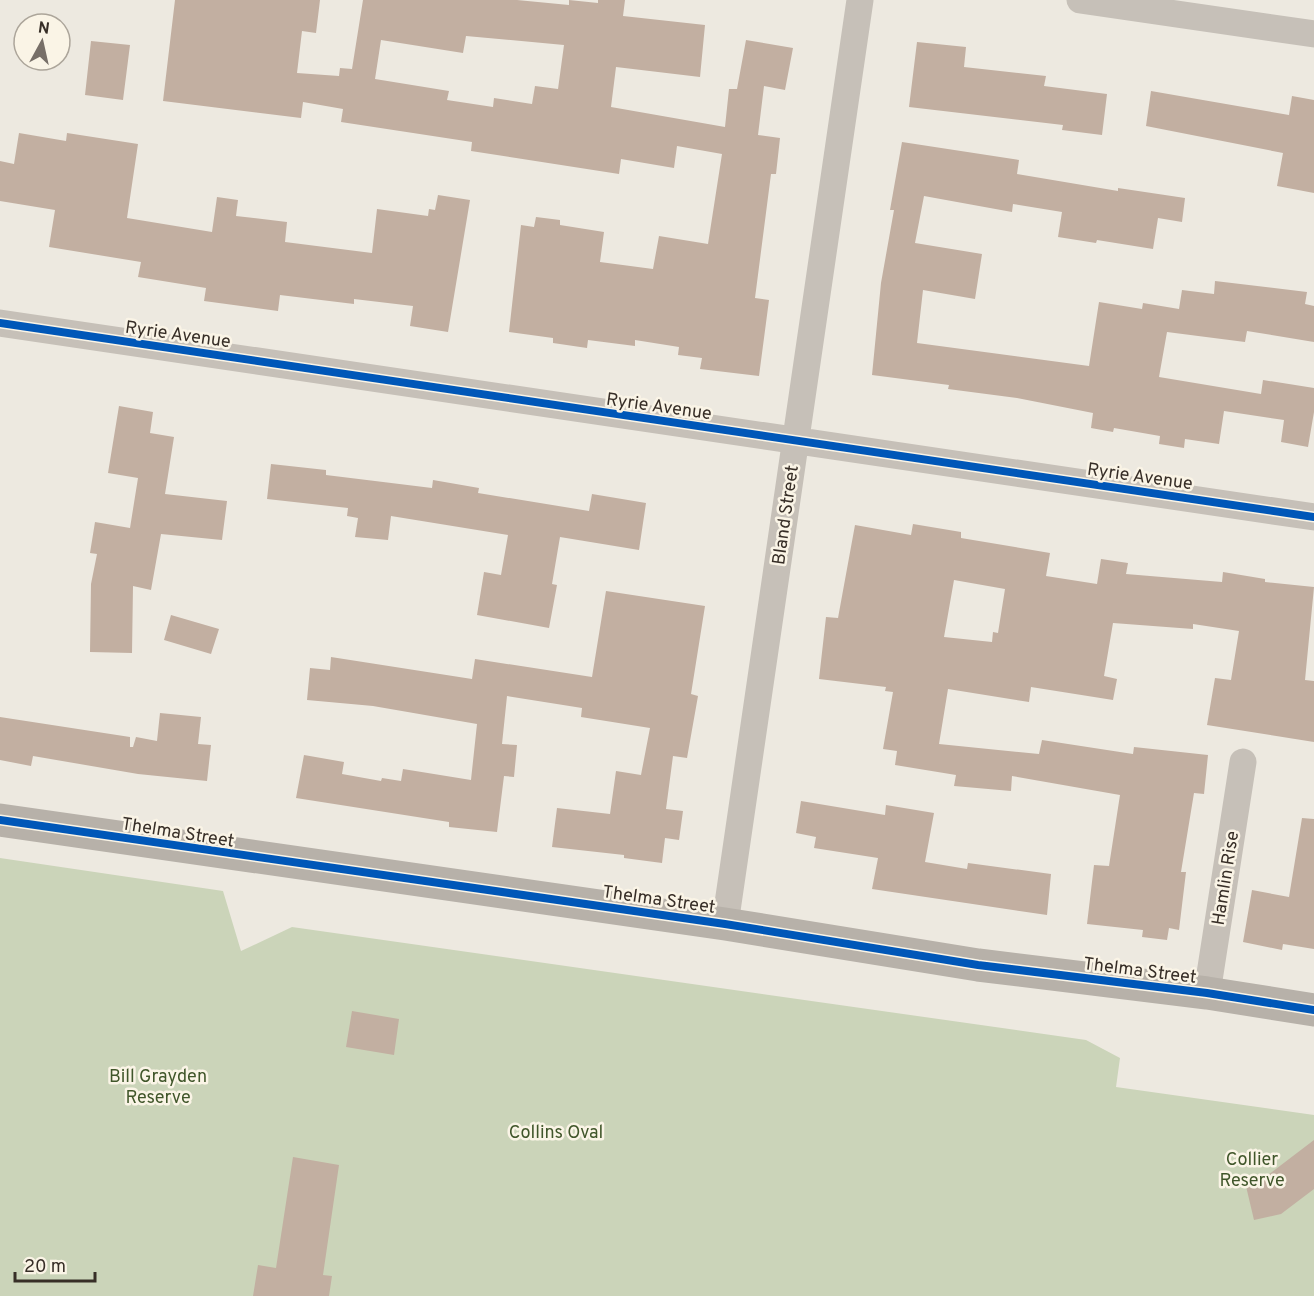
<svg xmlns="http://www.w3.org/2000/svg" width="1314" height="1296" font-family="Overpass,sans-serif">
<rect width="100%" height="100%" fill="#ede9e0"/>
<path fill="#cbd4b9" d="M 0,858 L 223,891 L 241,951 L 292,927 L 1086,1040 L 1120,1058 L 1116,1087 L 1314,1115 L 1314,1296 L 0,1296 Z"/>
<path fill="#c2afa1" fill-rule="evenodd" d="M 175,0 L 320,0 L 316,33 L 302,31 L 297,73 L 339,76 L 340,68 L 352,69 L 363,0 L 517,0 L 569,5 L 569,0 L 598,3 L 598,0 L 625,0 L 623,16 L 705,25 L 700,77 L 616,67 L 611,107 L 725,127 L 729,89 L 737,89 L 746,40 L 793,48 L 785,90 L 764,86 L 758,135 L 780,138 L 776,174 L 771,174 L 755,298 L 769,300 L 759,376 L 700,369 L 702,358 L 678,355 L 679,347 L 635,340 L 635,346 L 588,340 L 587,348 L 553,343 L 553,338 L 509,332 L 521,225 L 534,227 L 536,217 L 560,220 L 560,225 L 604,232 L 600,262 L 653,269 L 659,236 L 708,244 L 722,154 L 677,146 L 674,168 L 621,159 L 619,174 L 471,151 L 472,142 L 341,122 L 343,109 L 303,102 L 301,118 L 163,101 ZM 466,36 L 564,45 L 558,89 L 535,86 L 532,104 L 494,98 L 493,107 L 447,100 L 449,91 L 375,79 L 381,40 L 463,53 Z
M 91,41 L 130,45 L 123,100 L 85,95 Z
M 917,42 L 966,47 L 964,67 L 1046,76 L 1044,86 L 1107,94 L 1102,135 L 1062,130 L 1063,125 L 909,107 Z
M 1151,91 L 1289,115 L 1292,96 L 1314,100 L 1314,193 L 1277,186 L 1283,153 L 1146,126 Z
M 19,133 L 66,141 L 67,133 L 138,144 L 127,218 L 212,232 L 217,197 L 238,200 L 236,216 L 287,222 L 285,242 L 372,253 L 377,209 L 428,216 L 429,209 L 435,210 L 438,195 L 470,200 L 448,332 L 410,326 L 413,306 L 354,299 L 354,304 L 280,295 L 278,311 L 204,301 L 206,288 L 138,277 L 141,262 L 49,247 L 55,210 L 0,201 L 0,161 L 14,164 Z
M 902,142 L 1019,160 L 1017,174 L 1118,191 L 1118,188 L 1185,198 L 1182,222 L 1158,218 L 1153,249 L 1097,240 L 1096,243 L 1058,237 L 1062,212 L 1013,204 L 1012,212 L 924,196 L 915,243 L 982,254 L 975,299 L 923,290 L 917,343 L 1089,366 L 1099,302 L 1142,309 L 1143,303 L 1179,309 L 1182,290 L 1214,294 L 1215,281 L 1307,292 L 1305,304 L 1314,306 L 1314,342 L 1247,331 L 1245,342 L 1167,332 L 1159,377 L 1261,394 L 1263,380 L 1314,388 L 1314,412 L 1308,447 L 1281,442 L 1284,420 L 1224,411 L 1219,444 L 1185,439 L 1184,448 L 1159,444 L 1160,436 L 1114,428 L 1113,432 L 1091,428 L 1093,413 L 1017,398 L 948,389 L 949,385 L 872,375 L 881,283 L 894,210 L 890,210 Z
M 119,406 L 153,412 L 150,433 L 174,437 L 165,494 L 227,501 L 222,540 L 161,534 L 151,590 L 133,586 L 132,653 L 90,652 L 91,584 L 97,554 L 90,553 L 95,522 L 130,528 L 138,478 L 108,473 Z
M 271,464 L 326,470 L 326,475 L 432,488 L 433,480 L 479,488 L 478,493 L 589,511 L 592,494 L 646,503 L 639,550 L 560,537 L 552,584 L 557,585 L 549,628 L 477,615 L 484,572 L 501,575 L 508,535 L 391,516 L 388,540 L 355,537 L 358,518 L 347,516 L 348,508 L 267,499 Z
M 913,524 L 961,532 L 961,538 L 1050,553 L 1046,576 L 1097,584 L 1101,559 L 1128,563 L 1126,574 L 1222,582 L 1223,572 L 1265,579 L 1265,582 L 1314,587 L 1305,680 L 1314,681 L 1314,742 L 1207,725 L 1215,678 L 1231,680 L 1239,631 L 1193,624 L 1193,629 L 1113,623 L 1104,676 L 1117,679 L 1113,700 L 1031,687 L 1029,702 L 948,689 L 939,744 L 1039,754 L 1042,740 L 1133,754 L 1134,747 L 1208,755 L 1204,794 L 1194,793 L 1181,872 L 1186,872 L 1179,930 L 1169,928 L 1167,940 L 1142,937 L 1143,930 L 1087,924 L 1094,865 L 1109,866 L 1120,795 L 1012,776 L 1011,791 L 954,786 L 956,775 L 895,765 L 897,751 L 883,749 L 893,692 L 885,691 L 886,687 L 819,679 L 826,617 L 838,618 L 855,525 L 911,535 ZM 954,580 L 1005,589 L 998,633 L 993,632 L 992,642 L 944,637 Z
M 606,591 L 705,606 L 691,694 L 698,696 L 687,758 L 673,756 L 666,809 L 683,811 L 679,840 L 665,838 L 662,863 L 624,858 L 624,855 L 552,847 L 557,808 L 610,814 L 616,771 L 641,775 L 650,728 L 581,717 L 582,708 L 507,696 L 502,744 L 517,745 L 514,777 L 504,776 L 497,832 L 449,827 L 449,822 L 296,798 L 304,755 L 344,762 L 342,774 L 381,781 L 382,778 L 401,781 L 403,769 L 471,780 L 477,724 L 373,706 L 307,700 L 310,668 L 330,670 L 331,657 L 472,679 L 475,659 L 592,677 Z
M 171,615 L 219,629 L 211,654 L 164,640 Z
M 160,713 L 201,717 L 198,744 L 211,745 L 207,781 L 138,774 L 33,756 L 31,766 L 0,760 L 0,717 L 130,737 L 130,747 L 133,747 L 136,737 L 157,741 Z
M 801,801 L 885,815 L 886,805 L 934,813 L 925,862 L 967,869 L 968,863 L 1051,874 L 1047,915 L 872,889 L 878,858 L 814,848 L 816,837 L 796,833 Z
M 1302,818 L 1314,819 L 1314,949 L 1283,944 L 1282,950 L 1243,942 L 1252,890 L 1289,897 Z
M 352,1011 L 399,1019 L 394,1055 L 346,1047 Z
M 1314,1140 L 1314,1189 L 1281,1214 L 1254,1220 L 1245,1182 L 1264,1178 Z
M 293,1157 L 339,1165 L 323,1275 L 332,1276 L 329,1296 L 253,1296 L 258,1265 L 276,1268 Z"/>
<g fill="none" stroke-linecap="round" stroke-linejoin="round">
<path stroke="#c6c0b8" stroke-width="27" d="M 1080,0 L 1314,34
M 0,323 L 1314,517
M 725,924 L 860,0
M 1207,993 L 1243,762"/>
<path stroke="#b7b1a9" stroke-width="33" d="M 0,820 L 725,924 L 978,965 L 1207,993 L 1314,1010"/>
<g stroke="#faf4e6" stroke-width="11">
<path id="cycleway" d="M 0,323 L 1314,517
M 0,820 L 725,924 L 978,965 L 1207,993 L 1314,1010"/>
</g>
<use href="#cycleway" stroke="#0057b8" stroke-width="8"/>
</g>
<g text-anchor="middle" stroke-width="5" stroke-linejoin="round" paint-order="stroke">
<g font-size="18" fill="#372e27" stroke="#faf4e6">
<text transform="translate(178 334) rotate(8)" y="6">Ryrie Avenue</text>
<text transform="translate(659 406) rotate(8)" y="6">Ryrie Avenue</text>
<text transform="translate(1140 476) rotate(8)" y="6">Ryrie Avenue</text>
<text transform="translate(785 515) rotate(-82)" y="6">Bland Street</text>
<text transform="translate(178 832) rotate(9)" y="6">Thelma Street</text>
<text transform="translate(1225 878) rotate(-81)" y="6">Hamlin Rise</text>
<text transform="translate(659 899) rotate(8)" y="6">Thelma Street</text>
<text transform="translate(1140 970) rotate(7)" y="6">Thelma Street</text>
</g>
<g font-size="18" fill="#40562a" stroke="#faf4e6">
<text x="158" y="1082">Bill Grayden<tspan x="158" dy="21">Reserve</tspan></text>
<text x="556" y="1138">Collins Oval</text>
<text x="1252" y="1165">Collier<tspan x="1252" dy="21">Reserve</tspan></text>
</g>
</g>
<g transform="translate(42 42) rotate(8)"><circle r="28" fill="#faf4e6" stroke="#aca59a" stroke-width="1.5"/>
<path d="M0-4.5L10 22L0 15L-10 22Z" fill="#776f68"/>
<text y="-9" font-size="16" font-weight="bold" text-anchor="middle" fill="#372e27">N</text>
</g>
<path d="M15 1272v9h80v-9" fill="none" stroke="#372e27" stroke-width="3"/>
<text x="24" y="1272" font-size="18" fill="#372e27" stroke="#faf4e6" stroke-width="4.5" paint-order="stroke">20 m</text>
</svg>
